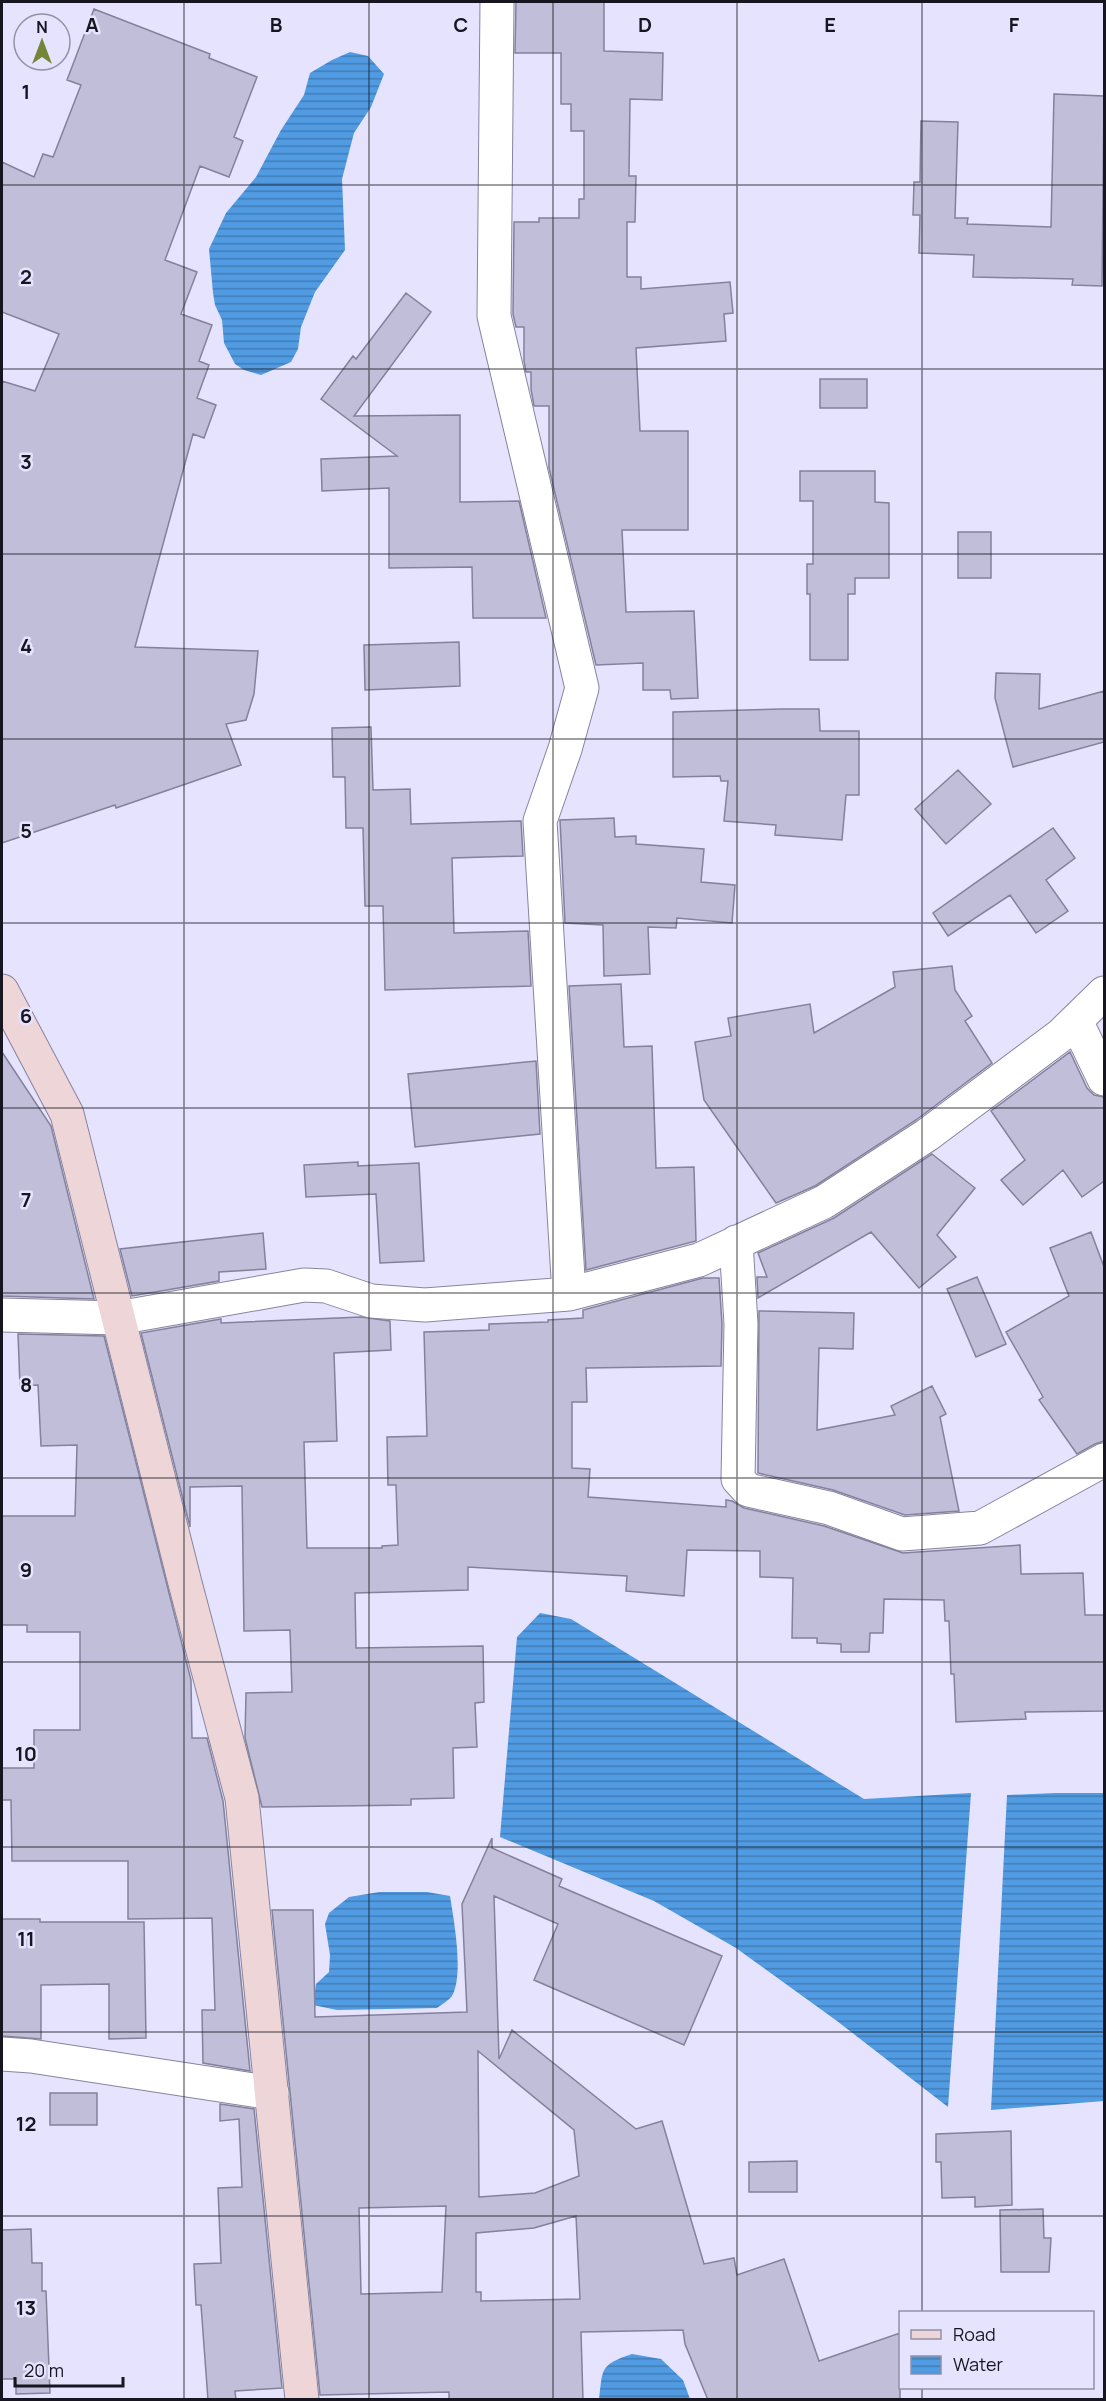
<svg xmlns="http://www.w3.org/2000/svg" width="1106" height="2401" font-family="Manrope,sans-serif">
<defs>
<pattern id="water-rules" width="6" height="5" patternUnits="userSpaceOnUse" patternTransform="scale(1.5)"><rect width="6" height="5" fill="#519be2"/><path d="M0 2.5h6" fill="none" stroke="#427db7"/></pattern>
</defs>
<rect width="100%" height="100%" fill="#e6e3ff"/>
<path fill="url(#water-rules)" d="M 350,52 L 368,56 L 384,74 L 371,107 L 354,133 L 342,179 L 345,250 L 315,292 L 301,327 L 298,349 L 291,362 L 261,375 L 244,370 L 235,364 L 224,343 L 222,320 L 215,305 L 213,293 L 209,249 L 226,213 L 256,177 L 281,130 L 304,95 L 310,73 L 332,60 Z
M 540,1613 L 571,1619 L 864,1799 L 971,1793 L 948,2107 L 837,2021 L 736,1948 L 654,1901 L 500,1837 L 517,1637 Z
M 1055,1793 L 1104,1793 L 1104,2101 L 991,2110 L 1007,1795 Z
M 379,1892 L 427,1892 L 450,1896 C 454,1921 464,1974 452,1996 C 449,2000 441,2005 437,2008 L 337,2010 L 313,2005 L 316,1984 L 329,1972 L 330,1955 L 325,1924 L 329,1913 L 349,1897 Z
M 632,2354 L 661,2359 L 683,2380 L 690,2399 L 599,2399 C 603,2369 599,2365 632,2354 Z"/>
<path fill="#c1bed9" stroke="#84819b" stroke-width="1.5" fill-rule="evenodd" d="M 516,2 L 604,2 L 604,51 L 663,53 L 662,100 L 630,99 L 629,176 L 636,176 L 635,222 L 627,222 L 627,277 L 641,277 L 641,289 L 730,282 L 733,313 L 724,314 L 726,341 L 636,348 L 640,431 L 688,431 L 688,530 L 622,530 L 626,612 L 694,611 L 698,698 L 671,699 L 670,690 L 643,690 L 643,663 L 596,665 L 549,468 L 549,406 L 534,406 L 531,389 L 531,372 L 526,372 L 524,361 L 524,327 L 516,327 L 513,314 L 514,222 L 539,222 L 539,218 L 579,218 L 579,199 L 584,199 L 584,131 L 571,131 L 571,104 L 561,104 L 561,53 L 515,53 Z
M 94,9 L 210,54 L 209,58 L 257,77 L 234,137 L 243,141 L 229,177 L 200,166 L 165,260 L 197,272 L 181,314 L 212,325 L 199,361 L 209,365 L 197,398 L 216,405 L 204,438 L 193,434 L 135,647 L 258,651 L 254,694 L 246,720 L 226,724 L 241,765 L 116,808 L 115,805 L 2,843 L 2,381 L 35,391 L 59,334 L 2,312 L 2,162 L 34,177 L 43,154 L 53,157 L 81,85 L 67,80 Z
M 1054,94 L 1104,96 L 1102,286 L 1072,285 L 1073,279 L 973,277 L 974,255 L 919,253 L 920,215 L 913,215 L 914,182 L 920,182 L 921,121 L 958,122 L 955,218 L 968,218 L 967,224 L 1051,227 Z
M 406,293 L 431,312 L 354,416 L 460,415 L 460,502 L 519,501 L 546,618 L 473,618 L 472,567 L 389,568 L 389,488 L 322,491 L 321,459 L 397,456 L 321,399 L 353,356 L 356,359 Z
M 820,379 L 867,379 L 867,408 L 820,408 Z
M 800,471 L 875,471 L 875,502 L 889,503 L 889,578 L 855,578 L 855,594 L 848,594 L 848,660 L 810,660 L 810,594 L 807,594 L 807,564 L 813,564 L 813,501 L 800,501 Z
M 958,532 L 991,532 L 991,578 L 958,578 Z
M 459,642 L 460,686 L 365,690 L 364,645 Z
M 996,673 L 1040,674 L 1039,709 L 1104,691 L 1104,742 L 1013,767 L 995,698 Z
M 782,709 L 819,709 L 820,731 L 859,731 L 859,795 L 846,795 L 842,840 L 775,835 L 776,825 L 724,821 L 728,781 L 721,781 L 720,776 L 673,777 L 673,712 Z
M 371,727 L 373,790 L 410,789 L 411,824 L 521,821 L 523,856 L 452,858 L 454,933 L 528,931 L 531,986 L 385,990 L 383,906 L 365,906 L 363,828 L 346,828 L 345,777 L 333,777 L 332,728 Z
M 958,770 L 991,804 L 946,844 L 915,809 Z
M 614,818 L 615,837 L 636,836 L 636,844 L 704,849 L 701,882 L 735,885 L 732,923 L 677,918 L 676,928 L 648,927 L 650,974 L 604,976 L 603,925 L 565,923 L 560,820 Z
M 1053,828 L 1075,858 L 1046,880 L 1068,911 L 1036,933 L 1010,895 L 948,936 L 933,913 Z
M 952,966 L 955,990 L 972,1016 L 965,1021 L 992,1063 L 916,1120 L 815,1186 L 776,1203 L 704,1100 L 695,1042 L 731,1036 L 728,1018 L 810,1004 L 814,1033 L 895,987 L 893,972 Z
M 621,984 L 624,1047 L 652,1046 L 656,1168 L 694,1167 L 696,1241 L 586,1270 L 569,986 Z
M 2,1052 L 51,1126 L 94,1299 L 2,1296 Z
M 1070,1052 L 1087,1088 L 1094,1095 L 1104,1097 L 1104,1181 L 1082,1197 L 1063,1170 L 1023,1205 L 1001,1180 L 1025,1160 L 991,1111 Z
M 536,1061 L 540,1134 L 415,1147 L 408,1074 Z
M 932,1154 L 975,1188 L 937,1235 L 956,1257 L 919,1288 L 871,1232 L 758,1298 L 757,1277 L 767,1277 L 758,1253 L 834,1218 Z
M 358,1162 L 358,1166 L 419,1163 L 424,1261 L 380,1263 L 376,1194 L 306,1197 L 304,1165 Z
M 1091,1232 L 1104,1267 L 1104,1441 L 1095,1444 L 1077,1454 L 1039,1400 L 1043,1397 L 1006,1332 L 1069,1296 L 1050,1248 Z
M 263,1233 L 266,1269 L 219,1272 L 219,1281 L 132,1296 L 120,1249 Z
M 977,1277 L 1006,1344 L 976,1357 L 947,1289 Z
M 703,1278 L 719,1278 L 722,1324 L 721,1366 L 586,1368 L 587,1402 L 572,1402 L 572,1468 L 590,1469 L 588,1497 L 726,1507 L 726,1500 L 732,1501 L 744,1508 L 824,1526 L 903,1553 L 1020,1545 L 1021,1574 L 1083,1573 L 1085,1615 L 1104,1615 L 1104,1711 L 1025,1712 L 1026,1719 L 956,1722 L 954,1674 L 951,1674 L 949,1621 L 945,1621 L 944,1600 L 884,1599 L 883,1633 L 870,1633 L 869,1652 L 841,1652 L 841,1644 L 817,1643 L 817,1638 L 792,1638 L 793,1578 L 760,1577 L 760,1551 L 687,1550 L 684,1596 L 626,1591 L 627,1576 L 468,1567 L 468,1590 L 355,1593 L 356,1648 L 483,1646 L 484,1702 L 475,1703 L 477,1747 L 453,1748 L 454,1798 L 411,1799 L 411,1805 L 262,1807 L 245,1738 L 246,1693 L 292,1692 L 290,1630 L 244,1631 L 242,1486 L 190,1487 L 190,1527 L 141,1333 L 221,1319 L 221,1323 L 361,1317 L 390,1321 L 391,1350 L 334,1353 L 337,1441 L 304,1442 L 307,1548 L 382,1548 L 382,1546 L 398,1545 L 396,1485 L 388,1485 L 387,1437 L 427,1436 L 424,1332 L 489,1330 L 489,1324 L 548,1322 L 548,1320 L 583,1318 L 583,1310 Z
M 759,1311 L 854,1313 L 853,1349 L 819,1348 L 817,1430 L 895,1415 L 891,1406 L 932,1386 L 946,1414 L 940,1417 L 959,1511 L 905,1515 L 833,1490 L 758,1473 Z
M 18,1334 L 104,1336 L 191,1680 L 192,1738 L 207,1738 L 223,1801 L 250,2071 L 203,2063 L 202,2010 L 215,2010 L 212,1918 L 128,1919 L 128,1861 L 12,1861 L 11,1800 L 2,1800 L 2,1768 L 34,1768 L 34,1730 L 80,1730 L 80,1632 L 27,1632 L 27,1625 L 2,1625 L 2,1516 L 75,1516 L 77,1445 L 41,1446 L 38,1385 L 20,1386 Z
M 492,1838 L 492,1848 L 562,1879 L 559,1886 L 722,1956 L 684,2045 L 534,1980 L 558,1924 L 494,1896 L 499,2059 L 512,2030 L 636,2129 L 662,2121 L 704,2264 L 734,2258 L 737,2275 L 784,2259 L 819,2361 L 900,2333 L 900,2400 L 708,2400 L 685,2344 L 683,2330 L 581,2332 L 583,2400 L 449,2400 L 449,2392 L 320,2395 L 272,1910 L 313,1910 L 315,2017 L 467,2012 L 462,1904 ZM 478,2051 L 574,2130 L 579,2176 L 535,2193 L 479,2197 ZM 446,2206 L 442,2292 L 361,2294 L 359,2208 ZM 576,2216 L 580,2299 L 481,2301 L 481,2292 L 476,2292 L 476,2233 L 534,2228 Z
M 2,1919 L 40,1919 L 40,1922 L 144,1922 L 146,2038 L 109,2039 L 109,1984 L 41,1985 L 41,2039 L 2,2036 Z
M 50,2093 L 97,2093 L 97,2125 L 50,2125 Z
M 220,2104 L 254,2109 L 282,2388 L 235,2391 L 236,2400 L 208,2400 L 201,2305 L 196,2305 L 194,2264 L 221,2263 L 218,2188 L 242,2187 L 239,2119 L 220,2121 Z
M 1011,2131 L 1012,2205 L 975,2207 L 975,2197 L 942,2198 L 941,2162 L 936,2162 L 936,2134 Z
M 797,2161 L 797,2192 L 749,2192 L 749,2162 Z
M 1043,2209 L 1044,2238 L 1051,2238 L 1049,2272 L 1001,2272 L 1000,2210 Z
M 31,2229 L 32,2263 L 42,2263 L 42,2291 L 46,2291 L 50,2393 L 16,2394 L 16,2379 L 2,2379 L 2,2230 Z"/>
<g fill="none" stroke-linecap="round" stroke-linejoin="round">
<g stroke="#87849e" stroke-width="35">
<path id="street" d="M 497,2 L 494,316 L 582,688 L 565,749 L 540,821 L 569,1294
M 1076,1021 L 1104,1079
M 736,1242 L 741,1324 L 738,1479 L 748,1490 L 829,1508 L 902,1534 L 980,1528 L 1104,1460
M 2,1315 L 118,1318 L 304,1285 L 326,1286 L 371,1301 L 425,1305 L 569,1294 L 699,1260 L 824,1202 L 927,1135 L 1061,1035 L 1104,993
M 2,2054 L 31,2056 L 272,2093"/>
</g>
<g stroke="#87849e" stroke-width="35">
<path id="secondary" d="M 2,991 L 67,1114 L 185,1583 L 242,1798 L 302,2400"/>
</g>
<use href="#street" stroke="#fff" stroke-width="33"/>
<use href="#secondary" stroke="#eed5d8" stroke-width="33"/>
</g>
<path fill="none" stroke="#17151f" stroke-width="1.5" stroke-opacity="0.55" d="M 184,2 L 184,2400M 369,2 L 369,2400M 553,2 L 553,2400M 737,2 L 737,2400M 922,2 L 922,2312M 2,185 L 1104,185M 2,369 L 1104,369M 2,554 L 1104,554M 2,739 L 1104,739M 2,923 L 1104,923M 2,1108 L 1104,1108M 2,1293 L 1104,1293M 2,1478 L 1104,1478M 2,1662 L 1104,1662M 2,1847 L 1104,1847M 2,2032 L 1104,2032M 2,2216 L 1104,2216M 922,2388 L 922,2400"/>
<g font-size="20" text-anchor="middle" font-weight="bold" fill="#17151f" stroke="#e6e3ff" stroke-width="5" stroke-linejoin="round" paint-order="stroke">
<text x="92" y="32">A</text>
<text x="276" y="32">B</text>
<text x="461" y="32">C</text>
<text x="645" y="32">D</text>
<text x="830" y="32">E</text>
<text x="1014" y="32">F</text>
<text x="26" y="99">1</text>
<text x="26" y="284">2</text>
<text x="26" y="469">3</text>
<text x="26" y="653">4</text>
<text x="26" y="838">5</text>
<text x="26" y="1023">6</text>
<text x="26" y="1207">7</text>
<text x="26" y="1392">8</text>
<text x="26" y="1577">9</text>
<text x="26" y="1761">10</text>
<text x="26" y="1946">11</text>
<text x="26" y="2131">12</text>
<text x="26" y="2315">13</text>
</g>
<rect width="1106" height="2401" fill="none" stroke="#17151f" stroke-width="6"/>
<rect x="899" y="2311" width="195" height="78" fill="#e6e3ff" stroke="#9391a5" stroke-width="1.5"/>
<rect x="911" y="2330" width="30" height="9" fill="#eed5d8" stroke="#9391a5" stroke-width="1.5"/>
<text x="953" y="2341" font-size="18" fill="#17151f">Road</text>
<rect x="911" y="2356" width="30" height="18" fill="url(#water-rules)" stroke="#9391a5" stroke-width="1.5"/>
<text x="953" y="2371" font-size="18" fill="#17151f">Water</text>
<g transform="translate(42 42)"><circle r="28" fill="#e6e3ff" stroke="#9391a5" stroke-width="1.5"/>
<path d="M0-4.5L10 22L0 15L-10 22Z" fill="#738636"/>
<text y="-9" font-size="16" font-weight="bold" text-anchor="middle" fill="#17151f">N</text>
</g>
<path d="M15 2377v9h108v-9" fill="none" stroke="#17151f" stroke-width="3"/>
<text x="24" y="2377" font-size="18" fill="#17151f" stroke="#e6e3ff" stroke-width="4.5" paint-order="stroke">20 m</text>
</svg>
